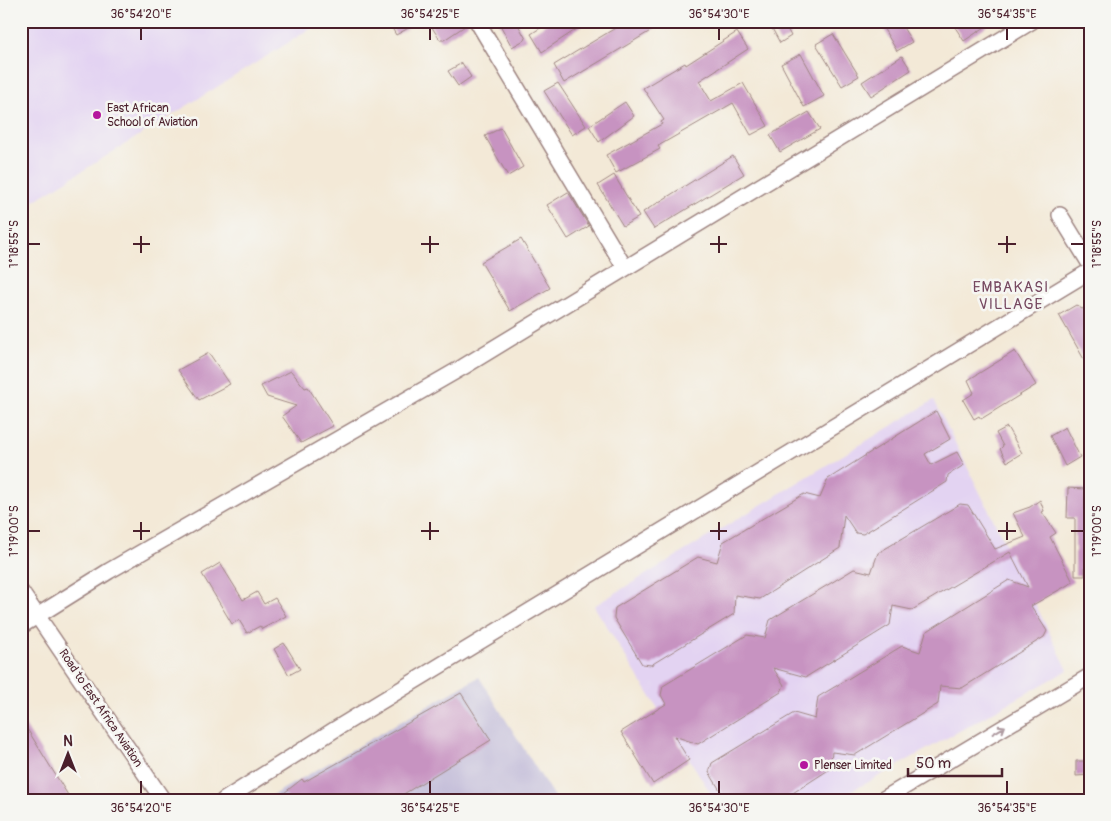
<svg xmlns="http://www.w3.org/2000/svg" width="1111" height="821" font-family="Pangolin,sans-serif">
<rect width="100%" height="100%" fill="#f6f6f2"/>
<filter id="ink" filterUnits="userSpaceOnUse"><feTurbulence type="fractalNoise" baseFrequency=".02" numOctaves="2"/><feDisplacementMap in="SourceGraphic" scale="10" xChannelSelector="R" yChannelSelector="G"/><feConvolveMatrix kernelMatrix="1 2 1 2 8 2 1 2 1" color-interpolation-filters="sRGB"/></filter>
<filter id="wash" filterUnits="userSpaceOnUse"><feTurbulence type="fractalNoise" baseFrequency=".0096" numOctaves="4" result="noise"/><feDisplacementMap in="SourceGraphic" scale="20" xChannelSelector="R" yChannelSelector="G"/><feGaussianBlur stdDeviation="1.12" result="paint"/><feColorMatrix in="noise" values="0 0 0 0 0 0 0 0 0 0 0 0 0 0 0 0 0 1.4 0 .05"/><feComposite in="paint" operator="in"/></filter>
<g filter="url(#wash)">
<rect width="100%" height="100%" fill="#f3e9d7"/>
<path fill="#e3d3f2" d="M 21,21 L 323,21 L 21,209 Z
M 934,400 L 1068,670 L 865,784 L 852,790 L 838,800 L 715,800 L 594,606 Z"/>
<path fill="#c6c0da" d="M 479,677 L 556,800 L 264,800 Z"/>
<g id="blocks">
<path fill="#c793c1" d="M 388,21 L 421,21 L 396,35 Z
M 428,21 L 468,21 L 468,24 L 444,40 L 440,40 Z
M 498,21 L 516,21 L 526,39 L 512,47 Z
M 551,21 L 589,21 L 542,52 L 531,34 Z
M 627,21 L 667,21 L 564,83 L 554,65 Z
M 768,21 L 783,21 L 791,36 L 780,43 Z
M 879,21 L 899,21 L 912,42 L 897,51 Z
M 951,21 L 994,21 L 964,41 Z
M 737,32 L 748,49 L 699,81 L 711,101 L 743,83 L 768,126 L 751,135 L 733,103 L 658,146 L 660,149 L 616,173 L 606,155 L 662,124 L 661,122 L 664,120 L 643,88 L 685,63 L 686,65 Z
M 833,34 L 859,76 L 842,86 L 816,44 Z
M 801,54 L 824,96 L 804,107 L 781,64 Z
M 902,56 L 911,70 L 871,96 L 862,82 Z
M 462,63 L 471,77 L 458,86 L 448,71 Z
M 558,83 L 586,126 L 572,135 L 544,91 Z
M 625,102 L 634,116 L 599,142 L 589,126 Z
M 809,112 L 820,129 L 780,152 L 770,135 Z
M 501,128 L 523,167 L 508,176 L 485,136 Z
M 733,156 L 744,174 L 654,229 L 643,212 Z
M 614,175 L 639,217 L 623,226 L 598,185 Z
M 568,192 L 589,226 L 568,239 L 547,205 Z
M 521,239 L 550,288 L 510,311 L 481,262 Z
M 1076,305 L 1082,309 L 1090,306 L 1090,370 L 1059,315 Z
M 1015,351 L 1036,385 L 981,419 L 979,416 L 974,419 L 963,400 L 974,393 L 968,380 Z
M 209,353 L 230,384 L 199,400 L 178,370 Z
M 291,371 L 305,388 L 308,387 L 333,426 L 301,443 L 282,416 L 296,406 L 267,397 L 261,386 Z
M 936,411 L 950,439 L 925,454 L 931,465 L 957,452 L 964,465 L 948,475 L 947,482 L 863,534 L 856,533 L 844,515 L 840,548 L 760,599 L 735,595 L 734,614 L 651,665 L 642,664 L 614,618 L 615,608 L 698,557 L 717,562 L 723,542 L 804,494 L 820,498 L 828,479 Z
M 1007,427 L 1022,453 L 1007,462 L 1000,449 L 1003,446 L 996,433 Z
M 1065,427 L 1080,457 L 1065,466 L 1050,436 Z
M 1068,488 L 1085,489 L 1085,576 L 1075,576 L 1075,518 L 1067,518 Z
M 1040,500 L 1044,511 L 1042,512 L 1056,533 L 1050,537 L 1073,582 L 1031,606 L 1047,631 L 1044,637 L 962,688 L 940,686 L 938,704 L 855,755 L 832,752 L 830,769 L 782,800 L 726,800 L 709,772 L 712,763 L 794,713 L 815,719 L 818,697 L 902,646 L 920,652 L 926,632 L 1009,580 L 1028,587 L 1010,552 L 912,610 L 893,606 L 890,625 L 806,677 L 773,668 L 784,685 L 781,692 L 698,744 L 674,736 L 689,760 L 653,784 L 621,732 L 666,704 L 661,695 L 663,686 L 747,635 L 765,638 L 770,620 L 854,569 L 871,573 L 878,553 L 960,504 L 968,505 L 995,549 L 1025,537 L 1013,513 L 1030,507 Z
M 220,563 L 243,600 L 257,592 L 264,604 L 275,598 L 286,616 L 262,629 L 260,626 L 247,633 L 239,620 L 232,624 L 202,574 Z
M 284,643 L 300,669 L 289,675 L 274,649 Z
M 461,693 L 491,740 L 394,800 L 289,800 L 284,793 L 302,779 L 304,782 Z
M 21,719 L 71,800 L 21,800 Z
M 1076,761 L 1090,761 L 1090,775 L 1076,776 Z"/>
</g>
</g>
<g filter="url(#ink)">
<use href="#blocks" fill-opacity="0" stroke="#9e8481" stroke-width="1"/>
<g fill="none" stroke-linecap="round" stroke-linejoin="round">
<g stroke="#9e8481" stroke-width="18">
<path id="minor" d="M 477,21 L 625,268
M 1060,215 L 1090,264
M 21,592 L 163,800
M 21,626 L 109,571 L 463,367 L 1032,21
M 224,800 L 334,730 L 1090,271
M 882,800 L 1090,676"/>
</g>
<use href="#minor" stroke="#fff" stroke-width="15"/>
</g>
<defs><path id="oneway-shaft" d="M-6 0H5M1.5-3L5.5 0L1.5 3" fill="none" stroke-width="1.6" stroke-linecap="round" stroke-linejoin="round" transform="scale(1.25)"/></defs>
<use stroke="#ae9aa0" href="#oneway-shaft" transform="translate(999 730) rotate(-31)"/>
</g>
<path fill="none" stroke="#4a1f2b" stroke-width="2" d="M 141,28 L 141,40M 430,28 L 430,40M 719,28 L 719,40M 1007,28 L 1007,40M 141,236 L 141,253M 430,236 L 430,253M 719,236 L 719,253M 1007,236 L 1007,253M 28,244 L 40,244M 133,244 L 150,244M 421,244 L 439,244M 710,244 L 727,244M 998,244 L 1016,244M 1071,244 L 1084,244M 141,522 L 141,540M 430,522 L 430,540M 719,522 L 719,540M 1007,522 L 1007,540M 28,531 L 40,531M 133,531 L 150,531M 421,531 L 439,531M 710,531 L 727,531M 998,531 L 1016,531M 1071,531 L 1084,531M 141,781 L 141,794M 430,781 L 430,794M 719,781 L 719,794M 1007,781 L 1007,794"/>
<g fill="#b5179e" stroke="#f6f6f2" stroke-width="2">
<circle cx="97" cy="115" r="5"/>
<circle cx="804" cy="765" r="5"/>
</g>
<g text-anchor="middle" stroke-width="5" stroke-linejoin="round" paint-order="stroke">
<g font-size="12" fill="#4a1f2b" stroke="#f6f6f2" text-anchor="start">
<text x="107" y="112">East African<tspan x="107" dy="14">School of Aviation</tspan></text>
<text x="814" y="769">Plenser Limited</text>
</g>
<g font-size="12" fill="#4a1f2b" stroke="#f6f6f2">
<text transform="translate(101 708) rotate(56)" y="4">Road to East Africa Aviation</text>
</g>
<g font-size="15" letter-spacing="1" fill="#764860" stroke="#f6f6f2">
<text x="1011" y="292">EMBAKASI<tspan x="1011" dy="17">VILLAGE</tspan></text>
</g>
</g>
<rect width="1111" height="821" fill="none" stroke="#f6f6f2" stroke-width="55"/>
<g transform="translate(68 754)" stroke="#f6f6f2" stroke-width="4" paint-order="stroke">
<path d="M0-4L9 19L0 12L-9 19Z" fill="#4a1f2b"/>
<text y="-8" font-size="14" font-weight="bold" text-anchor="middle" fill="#4a1f2b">N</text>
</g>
<path d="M908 768v8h94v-8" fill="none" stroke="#4a1f2b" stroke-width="2.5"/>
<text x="916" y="768" font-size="15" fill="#4a1f2b" stroke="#f6f6f2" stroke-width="4" paint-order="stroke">50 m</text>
<rect x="28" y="28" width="1056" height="766" fill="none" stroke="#4a1f2b" stroke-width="2"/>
<g font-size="12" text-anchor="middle" fill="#4a1f2b">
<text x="141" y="18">36°54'20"E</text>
<text x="430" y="18">36°54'25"E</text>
<text x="719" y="18">36°54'30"E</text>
<text x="1007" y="18">36°54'35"E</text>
<text transform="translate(14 244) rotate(-90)" y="4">1°18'55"S</text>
<text transform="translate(1097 244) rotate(-90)" y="4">1°18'55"S</text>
<text transform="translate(14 531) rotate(-90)" y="4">1°19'00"S</text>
<text transform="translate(1097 531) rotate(-90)" y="4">1°19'00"S</text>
<text x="141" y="812">36°54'20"E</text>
<text x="430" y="812">36°54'25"E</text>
<text x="719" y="812">36°54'30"E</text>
<text x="1007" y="812">36°54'35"E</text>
</g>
</svg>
